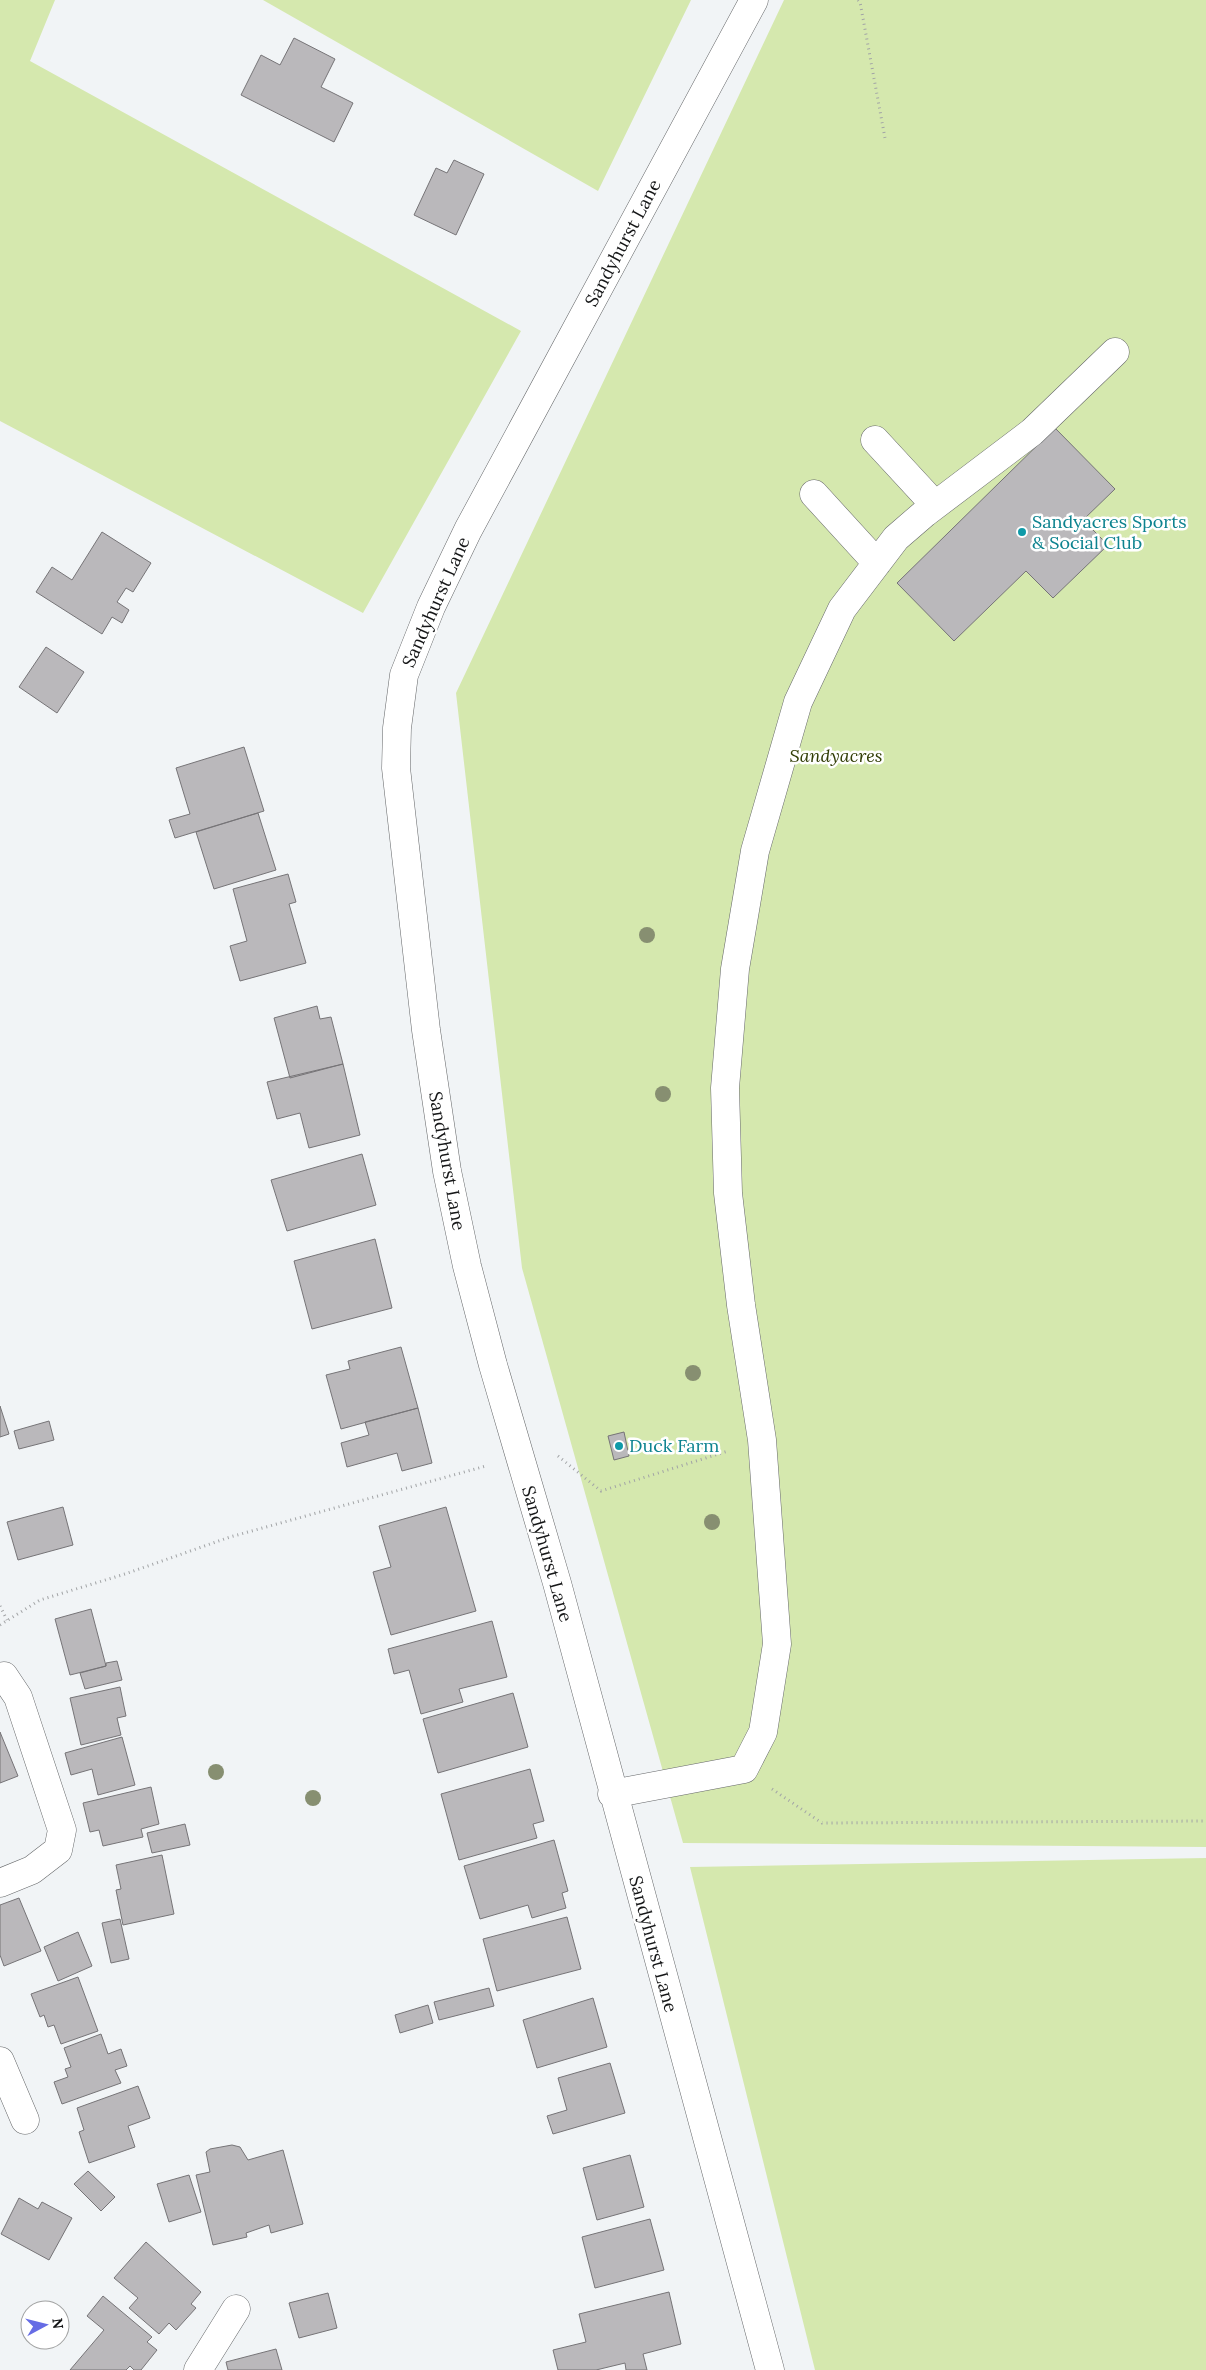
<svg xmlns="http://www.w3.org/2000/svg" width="1206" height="2370" font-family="Lora,serif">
<rect width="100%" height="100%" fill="#f1f4f6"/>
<path fill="#d5e8ae" d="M 0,0 L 55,0 L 30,61 L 521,331 L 363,613 L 0,421 Z
M 263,0 L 691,0 L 598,191 Z
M 784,0 L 1206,0 L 1206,1847 L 683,1843 L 522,1268 L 456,693 Z
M 1206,1858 L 1206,2370 L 815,2370 L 690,1867 Z"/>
<path fill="#bab8bb" stroke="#767477" d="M 294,38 L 335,59 L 321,87 L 353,103 L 334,142 L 241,95 L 261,55 L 280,65 Z
M 454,160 L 484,174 L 456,235 L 414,215 L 436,168 L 447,173 Z
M 1055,428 L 1115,489 L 1083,520 L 1108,545 L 1053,598 L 1026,571 L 954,641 L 897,583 Z
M 102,532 L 151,563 L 133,592 L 126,588 L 117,602 L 129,610 L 122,623 L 112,617 L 102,634 L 36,592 L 52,567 L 72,580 Z
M 46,647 L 84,672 L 57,713 L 19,687 Z
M 244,747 L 264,811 L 175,838 L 169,820 L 190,814 L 176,768 Z
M 258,813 L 276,870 L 214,889 L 196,832 Z
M 288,874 L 296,902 L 289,904 L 306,963 L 240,981 L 230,946 L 247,941 L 233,889 Z
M 317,1006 L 320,1019 L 331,1017 L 343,1064 L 290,1078 L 274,1018 Z
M 343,1064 L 360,1135 L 309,1148 L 300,1113 L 277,1119 L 267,1082 Z
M 362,1154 L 376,1205 L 287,1231 L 271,1180 Z
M 375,1239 L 392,1308 L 312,1329 L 294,1261 Z
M 401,1347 L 418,1408 L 341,1429 L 326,1375 L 350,1369 L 348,1361 Z
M 0,1406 L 9,1434 L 0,1437 Z
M 418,1408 L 432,1463 L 402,1471 L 397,1453 L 347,1467 L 341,1443 L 369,1435 L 365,1422 Z
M 49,1421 L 54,1440 L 19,1449 L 14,1431 Z
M 624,1432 L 629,1456 L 614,1460 L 608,1436 Z
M 63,1507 L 73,1545 L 18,1560 L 7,1522 Z
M 446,1507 L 476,1611 L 391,1635 L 373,1572 L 391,1567 L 379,1526 Z
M 91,1609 L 106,1666 L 70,1675 L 55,1619 Z
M 492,1621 L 507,1677 L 459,1689 L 463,1702 L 421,1714 L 409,1670 L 394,1674 L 388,1649 Z
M 117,1661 L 122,1680 L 85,1689 L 80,1673 L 106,1666 L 106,1663 Z
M 120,1687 L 126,1716 L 117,1718 L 121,1735 L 81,1745 L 70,1698 Z
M 513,1693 L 528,1747 L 438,1773 L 423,1719 Z
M 0,1732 L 18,1776 L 0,1783 Z
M 122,1737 L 135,1785 L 98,1795 L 92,1769 L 71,1775 L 65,1753 Z
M 530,1769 L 544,1821 L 533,1824 L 537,1838 L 459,1860 L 441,1794 Z
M 151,1787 L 159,1824 L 141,1829 L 143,1837 L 103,1846 L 99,1830 L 90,1832 L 83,1803 Z
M 185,1824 L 190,1845 L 152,1853 L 147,1833 Z
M 554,1840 L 568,1891 L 562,1893 L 566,1908 L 532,1918 L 528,1905 L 480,1919 L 464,1866 Z
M 162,1855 L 174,1914 L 123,1925 L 116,1890 L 121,1889 L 116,1865 Z
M 19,1898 L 41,1951 L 4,1966 L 0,1955 L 0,1905 Z
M 567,1917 L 581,1969 L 497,1991 L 483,1939 Z
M 120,1919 L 129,1959 L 111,1963 L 102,1923 Z
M 78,1932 L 92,1966 L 58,1981 L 44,1947 Z
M 78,1977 L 98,2031 L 61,2044 L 54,2025 L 48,2027 L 44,2015 L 40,2017 L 31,1994 Z
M 489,1988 L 494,2006 L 439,2020 L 434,2002 Z
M 593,1998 L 607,2047 L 537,2068 L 523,2020 Z
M 428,2005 L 433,2023 L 400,2033 L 395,2015 Z
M 101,2034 L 108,2054 L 121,2049 L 127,2066 L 115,2070 L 121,2083 L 62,2104 L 54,2082 L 68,2077 L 65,2069 L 71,2067 L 64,2048 Z
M 610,2063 L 625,2113 L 553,2134 L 547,2116 L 567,2110 L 558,2078 Z
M 138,2086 L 150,2118 L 128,2126 L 135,2147 L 89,2163 L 79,2132 L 84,2130 L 77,2108 Z
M 232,2145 L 240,2147 L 248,2160 L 283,2150 L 303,2224 L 271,2233 L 269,2225 L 246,2233 L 247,2237 L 213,2245 L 196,2175 L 210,2172 L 206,2152 L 210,2149 Z
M 630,2155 L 644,2207 L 597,2220 L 583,2168 Z
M 88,2171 L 115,2197 L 101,2211 L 74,2184 Z
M 189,2175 L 201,2212 L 169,2222 L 157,2184 Z
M 19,2198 L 38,2209 L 42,2202 L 72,2218 L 49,2260 L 1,2234 Z
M 650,2219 L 664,2270 L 595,2288 L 582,2237 Z
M 146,2242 L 201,2292 L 191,2304 L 196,2308 L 176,2330 L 169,2323 L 159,2334 L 129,2308 L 138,2298 L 114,2278 Z
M 669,2292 L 681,2344 L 643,2354 L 647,2370 L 626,2370 L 625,2363 L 596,2370 L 558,2370 L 553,2350 L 586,2342 L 579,2314 Z
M 328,2293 L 337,2328 L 299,2338 L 289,2303 Z
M 103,2296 L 152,2337 L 147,2342 L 157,2350 L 141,2370 L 134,2370 L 130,2366 L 126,2370 L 70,2370 L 104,2330 L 87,2316 Z
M 276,2349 L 282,2370 L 228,2370 L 226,2362 Z"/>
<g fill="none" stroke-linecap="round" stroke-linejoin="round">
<g stroke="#66686a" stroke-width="29">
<path id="minor" d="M 754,0 L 468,530 L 431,607 L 404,675 L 397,728 L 396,768 L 426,1030 L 447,1171 L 467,1266 L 493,1365 L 557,1583 L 770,2370
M 875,440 L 935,505
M 814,494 L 877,563
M 612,1794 L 744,1769 L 763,1732 L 777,1644 L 762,1440 L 741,1305 L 728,1193 L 725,1088 L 735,969 L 755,851 L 798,702 L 842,609 L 896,538 L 925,513 L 1032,432 L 1115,352
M 0,1883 L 32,1870 L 58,1850 L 62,1830 L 18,1697 L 4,1676
M 0,2061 L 25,2120
M 198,2370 L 236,2309"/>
</g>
<path stroke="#a2a4a6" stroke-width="3" stroke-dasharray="1 4" stroke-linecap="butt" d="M 858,0 L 860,2 L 885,138
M 558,1456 L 601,1491 L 728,1451
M 0,1606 L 7,1620
M 0,1625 L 40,1600 L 125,1574 L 230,1537 L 486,1466
M 772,1789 L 822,1823 L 1206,1821"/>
<use href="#minor" stroke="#fff" stroke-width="28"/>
</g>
<g fill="#878f71">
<circle cx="647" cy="935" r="8"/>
<circle cx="663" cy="1094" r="8"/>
<circle cx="693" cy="1373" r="8"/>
<circle cx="712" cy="1522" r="8"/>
<circle cx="216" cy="1772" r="8"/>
<circle cx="313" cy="1798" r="8"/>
</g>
<g fill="#0f9aa8" stroke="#fff" stroke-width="2">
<circle cx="1022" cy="532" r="5"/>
<circle cx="619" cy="1446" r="5"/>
</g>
<g text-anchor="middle" stroke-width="5" stroke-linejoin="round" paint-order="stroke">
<g font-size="18" fill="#151617" stroke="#fff">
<text transform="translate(623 243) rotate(-62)" y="6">Sandyhurst Lane</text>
<text transform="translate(436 602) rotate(-66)" y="6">Sandyhurst Lane</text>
<text transform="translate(447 1161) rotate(80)" y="6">Sandyhurst Lane</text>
<text transform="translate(547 1554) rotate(74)" y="6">Sandyhurst Lane</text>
<text transform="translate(653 1944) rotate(75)" y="6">Sandyhurst Lane</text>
</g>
<g font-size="18" fill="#0d838f" stroke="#fff" text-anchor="start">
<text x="1032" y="528">Sandyacres Sports<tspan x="1032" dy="21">&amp; Social Club</tspan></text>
<text x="629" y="1452">Duck Farm</text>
</g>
<g font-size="18" font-style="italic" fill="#303c04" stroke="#fff">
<text x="836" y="762">Sandyacres</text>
</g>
</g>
<g transform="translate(45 2325) rotate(83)"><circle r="24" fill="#ffffff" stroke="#a1a2a2"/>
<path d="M0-4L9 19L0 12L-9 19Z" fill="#666ce5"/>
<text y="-8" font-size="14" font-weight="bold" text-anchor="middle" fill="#151617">N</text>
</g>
</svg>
